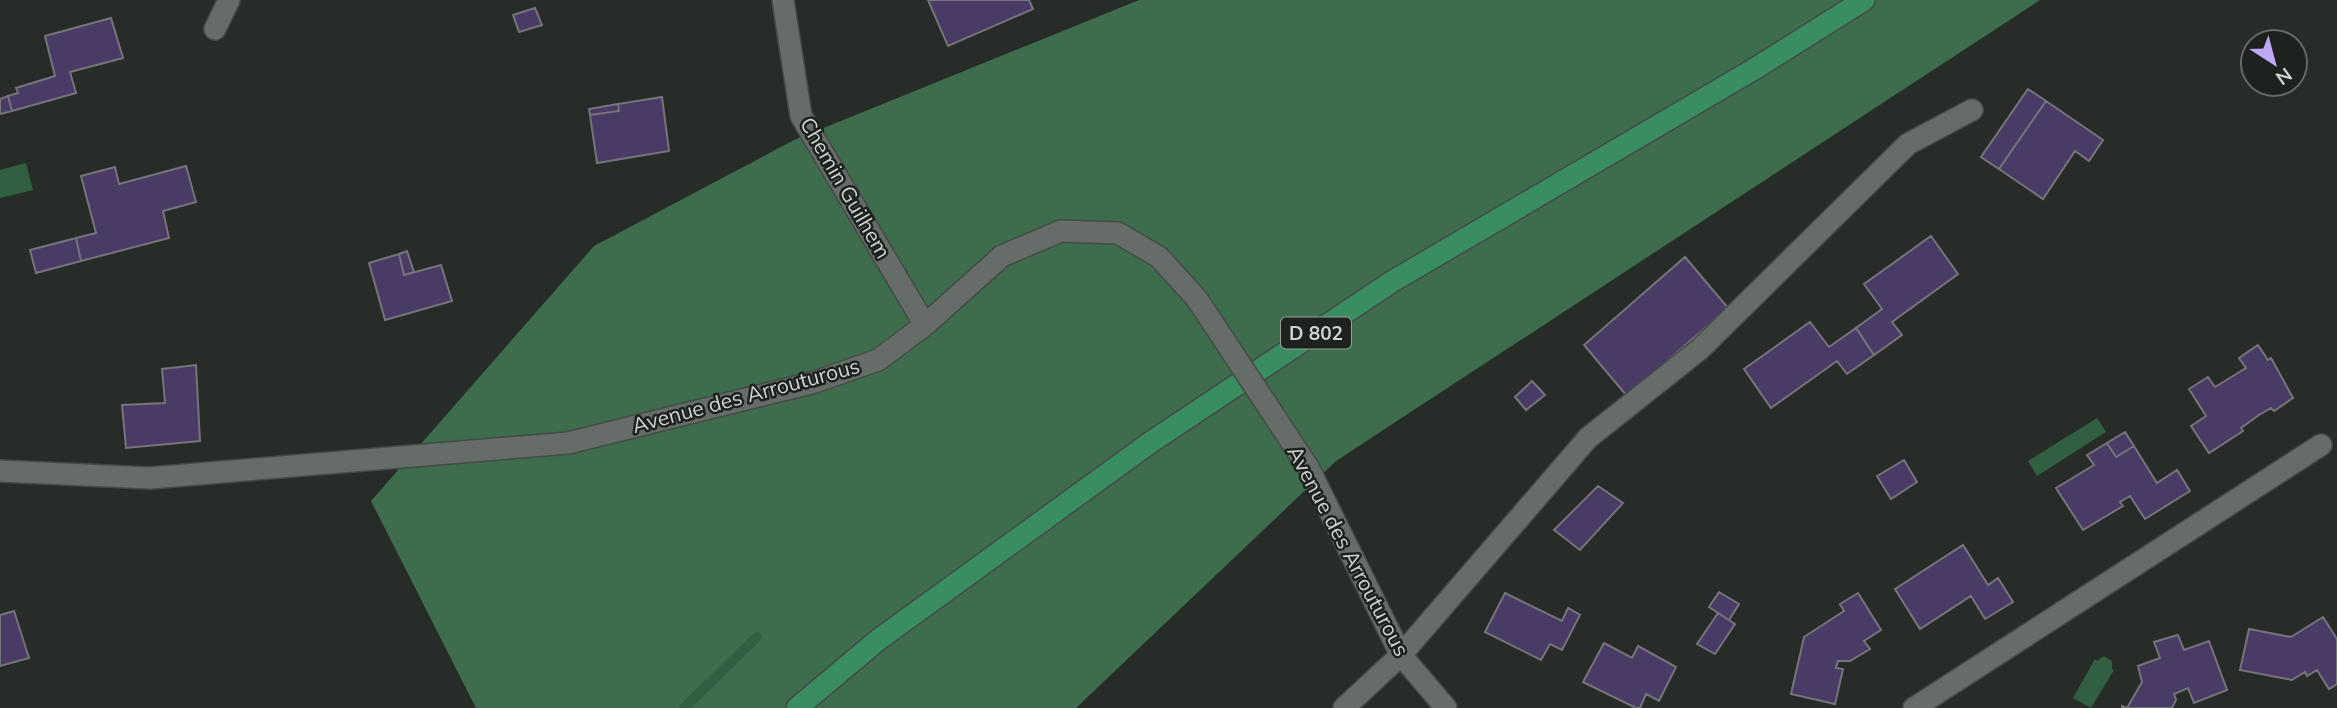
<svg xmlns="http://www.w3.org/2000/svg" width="2337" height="708" font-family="Mulish,sans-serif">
<rect width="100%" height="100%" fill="#272c28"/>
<path fill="#3d6d4d" d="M 1139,0 L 2040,0 L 1336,461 L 1076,708 L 476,708 L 371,501 L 594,246 L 794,140 Z"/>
<path fill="#306041" d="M 26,163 L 33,190 L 0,198 L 0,170 Z
M 2097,418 L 2106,432 L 2037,476 L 2028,461 Z
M 2104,656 L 2112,661 L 2112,669 L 2114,670 L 2091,708 L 2073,698 L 2095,659 L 2097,661 Z"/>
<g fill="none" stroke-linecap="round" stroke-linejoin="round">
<path stroke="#306041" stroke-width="10" d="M 684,708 L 757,637"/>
</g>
<path fill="#493b66" stroke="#75747a" stroke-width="2" d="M 928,0 L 1029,0 L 1033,9 L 948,46 Z
M 535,8 L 542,25 L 519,32 L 513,15 Z
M 111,18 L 123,58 L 70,72 L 76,93 L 12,111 L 8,96 L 18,93 L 16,88 L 55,76 L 45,36 Z
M 2028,89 L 2046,101 L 1999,169 L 1981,157 Z
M 8,96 L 12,111 L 0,114 L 0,99 Z
M 662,97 L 669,151 L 597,163 L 590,115 L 619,111 L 618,104 Z
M 2046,101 L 2103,140 L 2089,161 L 2075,151 L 2043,199 L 1999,169 Z
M 618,104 L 619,111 L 590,115 L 589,109 Z
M 186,166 L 196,202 L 163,211 L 169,238 L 81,261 L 76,238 L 96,233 L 81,176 L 115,167 L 119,184 Z
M 1931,236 L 1958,274 L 1892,322 L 1902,335 L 1874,355 L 1856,328 L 1882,309 L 1864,284 Z
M 76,238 L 81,261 L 36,273 L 30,250 Z
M 407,251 L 414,272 L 404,275 L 399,254 Z
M 399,254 L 404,275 L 441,265 L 452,301 L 385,320 L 369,263 Z
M 1685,257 L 1728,308 L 1627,396 L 1584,345 Z
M 1810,322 L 1829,347 L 1856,328 L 1874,355 L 1847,374 L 1837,361 L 1771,408 L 1744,369 Z
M 2258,345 L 2268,360 L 2271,358 L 2293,398 L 2274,411 L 2271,408 L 2259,415 L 2241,428 L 2243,431 L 2209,453 L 2191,426 L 2206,416 L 2189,389 L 2208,377 L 2215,387 L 2246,368 L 2239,358 Z
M 196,365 L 200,441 L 126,448 L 122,405 L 165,403 L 162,369 Z
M 1532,381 L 1545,395 L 1526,410 L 1515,397 Z
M 2125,432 L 2134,446 L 2116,457 L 2107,443 Z
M 2107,443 L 2116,457 L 2134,446 L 2157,483 L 2177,470 L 2190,491 L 2145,519 L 2130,496 L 2120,502 L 2123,506 L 2083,530 L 2056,488 L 2094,465 L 2087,455 Z
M 1904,460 L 1917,482 L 1891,499 L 1877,476 Z
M 1598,486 L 1623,503 L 1580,550 L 1554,530 Z
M 1963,545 L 1988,585 L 1998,578 L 2013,602 L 1985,619 L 1971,596 L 1920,629 L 1895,589 Z
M 1719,592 L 1739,604 L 1729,620 L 1709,607 Z
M 1505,593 L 1562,621 L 1568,608 L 1580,615 L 1562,650 L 1550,644 L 1541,660 L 1485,632 Z
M 1858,593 L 1881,630 L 1864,641 L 1870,649 L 1850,661 L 1838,661 L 1836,668 L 1843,669 L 1835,704 L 1791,694 L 1804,637 L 1844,611 L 1840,604 Z
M 14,611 L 29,658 L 0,666 L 0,615 Z
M 1718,613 L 1735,624 L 1715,654 L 1697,644 Z
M 2323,617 L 2337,639 L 2337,684 L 2329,689 L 2317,670 L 2307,676 L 2305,672 L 2292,680 L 2240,670 L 2249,629 L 2291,637 Z
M 2178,635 L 2184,650 L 2209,641 L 2227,690 L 2194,703 L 2188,688 L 2174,694 L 2176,700 L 2172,708 L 2122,708 L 2122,706 L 2127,708 L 2142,682 L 2138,666 L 2160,658 L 2154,642 Z
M 1604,643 L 1632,658 L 1638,646 L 1676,667 L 1659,701 L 1646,694 L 1640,708 L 1636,708 L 1583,682 Z"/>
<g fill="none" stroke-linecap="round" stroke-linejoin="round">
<g stroke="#454a47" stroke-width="24">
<path id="minor" d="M 783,0 L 801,116 L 925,325
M 215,29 L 229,0
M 1308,467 L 1401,655 L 1446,708
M 0,471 L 150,478 L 568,443 L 815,382 L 878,360 L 925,325 L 1002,256 L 1061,231 L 1118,233 L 1159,257 L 1197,299
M 1344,708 L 1401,655 L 1588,438 L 1700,349 L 1908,144 L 1972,110
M 1914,708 L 2321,445"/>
</g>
<g stroke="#454a47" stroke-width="24">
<path id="major" d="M 797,708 L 878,640 L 1151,442 L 1393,281 L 1756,68 L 1864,0"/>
</g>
<use href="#minor" stroke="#666c68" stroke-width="21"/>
<use href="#major" stroke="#388e61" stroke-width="21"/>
<g stroke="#454a47" stroke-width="24" stroke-linecap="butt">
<path id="minor-bridge" d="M 1197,299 L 1308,467"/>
</g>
<use href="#minor-bridge" stroke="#666c68" stroke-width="21"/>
</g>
<g text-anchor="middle" stroke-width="5" stroke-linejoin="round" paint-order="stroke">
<rect fill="#1d221e" stroke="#9a9f9b" stroke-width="2" x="1281" y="317.5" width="70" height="31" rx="5"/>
<g font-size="19" font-weight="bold" fill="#d0d4d1">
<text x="1316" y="340">D 802</text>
</g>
<g font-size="21" fill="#d0d4d1" stroke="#1d221e">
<text transform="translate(845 188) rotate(60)" y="7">Chemin Guilhem</text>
<text transform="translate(746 396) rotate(-15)" y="7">Avenue des Arrouturous</text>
<text transform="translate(1348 551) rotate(62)" y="7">Avenue des Arrouturous</text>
</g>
</g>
<g transform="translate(2274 63) rotate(144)"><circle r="33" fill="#1d221e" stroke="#656966" stroke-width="2"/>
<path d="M0-5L12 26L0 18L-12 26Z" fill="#bfa9f4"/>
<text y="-10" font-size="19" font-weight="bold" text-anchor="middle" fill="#d0d4d1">N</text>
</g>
</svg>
